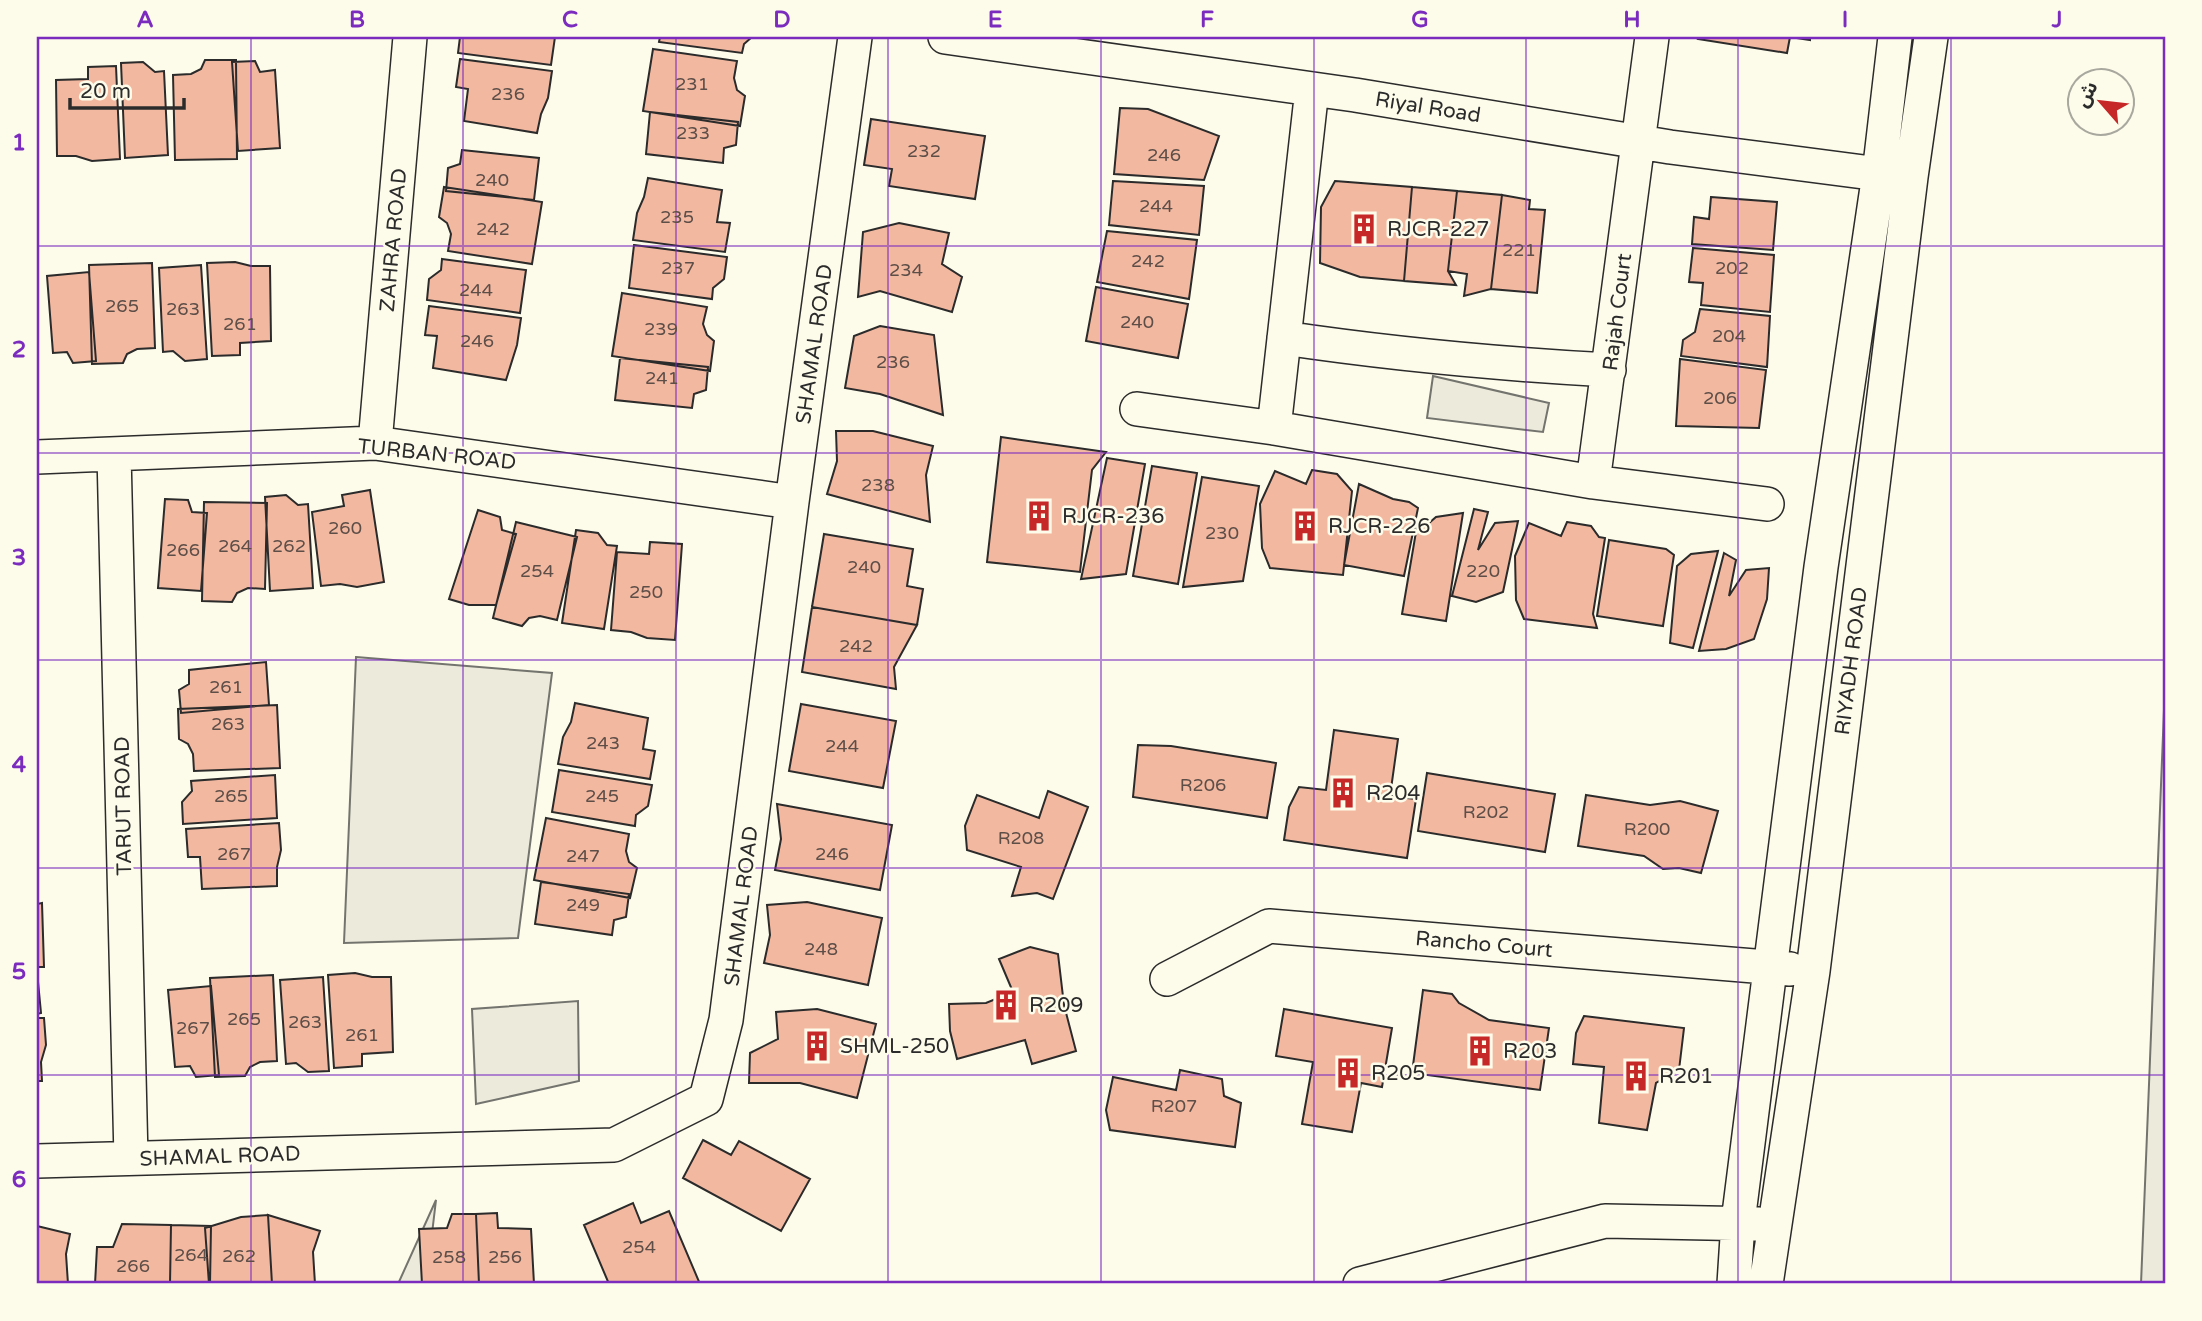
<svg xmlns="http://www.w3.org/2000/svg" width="2202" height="1321" font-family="'Varela Round','Noto Sans Arabic',sans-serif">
<rect width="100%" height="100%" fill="#fdfbea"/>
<path fill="#ecebdb" stroke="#74746e" stroke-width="2" d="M 356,657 L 552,673 L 518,938 L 344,943 Z
M 2165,685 L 2165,1284 L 2141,1284 Z
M 436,1200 L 426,1284 L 398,1284 Z"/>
<path fill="#eceadb" stroke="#74746e" stroke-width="2" d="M 1433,376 L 1549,403 L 1543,432 L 1427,418 Z
M 578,1001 L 579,1081 L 476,1104 L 472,1009 Z"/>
<path fill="#f2b8a0" stroke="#2b2b2b" stroke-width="2" d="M 460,37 L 555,37 L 551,65 L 458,53 Z
M 660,37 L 752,37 L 744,44 L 742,53 L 659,42 Z
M 1699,37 L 1810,37 L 1810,40 L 1790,37 L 1787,53 L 1698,39 Z
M 653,49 L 737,61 L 734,78 L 737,90 L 745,96 L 740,126 L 643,111 Z
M 460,59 L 552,71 L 548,98 L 541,114 L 537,133 L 464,121 L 468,89 L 456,87 Z
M 205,60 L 236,60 L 237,159 L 175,160 L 173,75 L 191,74 L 201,69 Z
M 255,61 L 260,72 L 275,70 L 280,148 L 238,151 L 232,62 Z
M 143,62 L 155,72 L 164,71 L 168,155 L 125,158 L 121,63 Z
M 116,66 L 120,159 L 92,161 L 76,156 L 57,156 L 56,80 L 88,79 L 88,67 Z
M 1120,108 L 1148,109 L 1219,136 L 1204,180 L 1114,174 Z
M 650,112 L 738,122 L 736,145 L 724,148 L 723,163 L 646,154 Z
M 871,119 L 985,136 L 975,199 L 889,186 L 892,169 L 864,165 Z
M 462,150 L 539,158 L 534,200 L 446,191 L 448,168 L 460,164 Z
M 648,178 L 722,190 L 717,222 L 730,223 L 725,252 L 633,240 L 637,213 L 644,197 Z
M 1113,181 L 1204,186 L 1199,235 L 1109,225 Z
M 1335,181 L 1412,187 L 1404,281 L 1360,277 L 1320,263 L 1321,207 Z
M 444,187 L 542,202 L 532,264 L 448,251 L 451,234 L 447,223 L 439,217 Z
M 1412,187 L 1457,191 L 1448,271 L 1456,285 L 1404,281 Z
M 1457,191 L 1502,195 L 1491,289 L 1464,296 L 1467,274 L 1448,271 Z
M 1502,195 L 1530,200 L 1529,209 L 1545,210 L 1537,293 L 1491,289 Z
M 1711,197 L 1777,202 L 1773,250 L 1692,244 L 1694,217 L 1709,219 Z
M 899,223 L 949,233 L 942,264 L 962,277 L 952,312 L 880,291 L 858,297 L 863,232 Z
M 1107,231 L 1197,240 L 1189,299 L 1097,282 Z
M 634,245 L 727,257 L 724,279 L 713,288 L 712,299 L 629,288 Z
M 1693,248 L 1774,255 L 1770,312 L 1701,305 L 1703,283 L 1689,282 Z
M 442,259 L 526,270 L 520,313 L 427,300 L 429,279 L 441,270 Z
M 235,262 L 251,266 L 270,266 L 271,341 L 240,343 L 240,355 L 212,356 L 207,263 Z
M 152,263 L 155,348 L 137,349 L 127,354 L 123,363 L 92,364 L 89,265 Z
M 201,265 L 207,359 L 185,361 L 173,351 L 163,352 L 159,268 Z
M 89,272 L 96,361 L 73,363 L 67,352 L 53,353 L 47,276 Z
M 1096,287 L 1188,304 L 1178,358 L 1086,341 Z
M 622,293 L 707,307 L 703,324 L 707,335 L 714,341 L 710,371 L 612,356 Z
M 429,306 L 521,318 L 517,345 L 506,380 L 433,368 L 437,336 L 425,335 Z
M 1700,309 L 1770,316 L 1767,367 L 1681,356 L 1683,340 L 1695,332 Z
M 880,326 L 934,335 L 943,415 L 880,394 L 845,388 L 854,336 Z
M 620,358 L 708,367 L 706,390 L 694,394 L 692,408 L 615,400 Z
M 1680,359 L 1766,370 L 1759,428 L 1676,426 Z
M 836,431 L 873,431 L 933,446 L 926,475 L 930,522 L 827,494 L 837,461 Z
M 1001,437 L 1106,452 L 1092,470 L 1080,572 L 987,562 Z
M 1107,458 L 1145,464 L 1126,574 L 1081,579 Z
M 1152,466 L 1197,473 L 1178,584 L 1133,576 Z
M 1312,470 L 1337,474 L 1352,491 L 1343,575 L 1270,568 L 1262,548 L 1260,504 L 1275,471 L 1306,484 Z
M 1202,477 L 1259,486 L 1243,581 L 1183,587 Z
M 1359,484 L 1393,499 L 1409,502 L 1418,508 L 1404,576 L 1344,565 Z
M 370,490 L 384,582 L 357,587 L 340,584 L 321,586 L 312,512 L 344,506 L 342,495 Z
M 286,495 L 298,505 L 308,504 L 313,588 L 270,591 L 265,497 Z
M 165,499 L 188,500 L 192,512 L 207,513 L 201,591 L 158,588 Z
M 204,502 L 267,503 L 265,589 L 248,588 L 237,593 L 232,602 L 202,601 Z
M 1474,509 L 1488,512 L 1478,550 L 1495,523 L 1518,521 L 1503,592 L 1476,602 L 1452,596 Z
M 478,510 L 500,517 L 502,530 L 516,534 L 496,605 L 469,605 L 449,599 Z
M 1463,513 L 1446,621 L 1402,614 L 1417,526 L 1429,523 L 1436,517 Z
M 516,522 L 577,537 L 557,620 L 540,616 L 529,618 L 522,626 L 493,618 Z
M 1567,522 L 1591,526 L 1599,537 L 1605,538 L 1593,614 L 1597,628 L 1524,619 L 1516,600 L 1515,556 L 1529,523 L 1561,536 Z
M 576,530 L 598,533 L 607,545 L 617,546 L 604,629 L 562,623 Z
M 824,534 L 913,549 L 907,586 L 923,589 L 917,625 L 812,607 Z
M 1609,540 L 1666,549 L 1674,555 L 1663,626 L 1597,616 Z
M 650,542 L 682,544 L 675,640 L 647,638 L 631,632 L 611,630 L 617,552 L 649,554 Z
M 1718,551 L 1693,648 L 1670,643 L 1677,566 L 1691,554 Z
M 1724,553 L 1736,560 L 1729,596 L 1746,570 L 1769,568 L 1767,599 L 1754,639 L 1726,649 L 1699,651 Z
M 812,607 L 917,625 L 894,667 L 896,689 L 802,672 Z
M 266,662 L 269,705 L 181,713 L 179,690 L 189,684 L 189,670 Z
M 575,703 L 648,718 L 643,749 L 655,751 L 650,779 L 558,764 L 563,737 L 571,722 Z
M 801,704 L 896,721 L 883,788 L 789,771 Z
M 277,705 L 280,768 L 194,771 L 193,754 L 188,744 L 179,739 L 178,709 Z
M 1334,730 L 1398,739 L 1390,796 L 1416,799 L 1407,858 L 1284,840 L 1289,807 L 1299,787 L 1326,790 Z
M 1138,745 L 1171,746 L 1276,763 L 1267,818 L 1133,797 Z
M 559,770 L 652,785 L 648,806 L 636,815 L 635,826 L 552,812 Z
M 1427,773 L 1555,794 L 1545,852 L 1418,831 Z
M 275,775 L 277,818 L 183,824 L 182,802 L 192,791 L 191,781 Z
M 1048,791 L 1088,807 L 1053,899 L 1037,893 L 1012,896 L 1021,867 L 967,850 L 965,826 L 977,795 L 1039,818 Z
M 1586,795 L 1650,805 L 1680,801 L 1718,811 L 1701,873 L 1679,868 L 1663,869 L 1644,856 L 1578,846 Z
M 777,804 L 892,825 L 880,890 L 775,870 L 781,839 Z
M 546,818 L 629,834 L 626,851 L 629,862 L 637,868 L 630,898 L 534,880 Z
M 279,823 L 281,850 L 277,867 L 277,886 L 202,889 L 200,857 L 188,857 L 186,829 Z
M 541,882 L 629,894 L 626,917 L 614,920 L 612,935 L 535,924 Z
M 807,902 L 882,918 L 868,985 L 764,963 L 770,935 L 767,905 Z
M 42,903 L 44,967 L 37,967 L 37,904 Z
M 1030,947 L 1058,954 L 1064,1005 L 1076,1051 L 1032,1064 L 1025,1040 L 957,1059 L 950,1031 L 949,1004 L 986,1003 L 1013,992 L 999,959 Z
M 37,971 L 41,1013 L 37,1014 Z
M 355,973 L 372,977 L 391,977 L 393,1052 L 362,1054 L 362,1066 L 334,1068 L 328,975 Z
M 273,975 L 277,1061 L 260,1062 L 250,1067 L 245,1076 L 215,1077 L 210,978 Z
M 323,977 L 329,1071 L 308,1072 L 296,1063 L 286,1064 L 280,980 Z
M 211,986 L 219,1075 L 196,1077 L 190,1066 L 175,1067 L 168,990 Z
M 1423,990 L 1452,994 L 1459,1003 L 1489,1020 L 1549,1028 L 1540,1090 L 1412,1073 Z
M 817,1009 L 876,1024 L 857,1098 L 800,1083 L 749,1083 L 750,1053 L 778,1039 L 776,1012 Z
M 1284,1009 L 1392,1028 L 1382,1087 L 1361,1083 L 1352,1132 L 1302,1124 L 1313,1062 L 1276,1056 Z
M 1584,1016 L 1684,1028 L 1679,1070 L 1656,1083 L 1647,1130 L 1599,1123 L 1604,1067 L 1573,1064 L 1576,1033 Z
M 37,1018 L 44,1018 L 46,1045 L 41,1062 L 42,1081 L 37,1081 Z
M 1180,1070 L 1222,1079 L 1224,1096 L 1241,1103 L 1235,1147 L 1110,1130 L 1106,1110 L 1113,1077 L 1176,1090 Z
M 703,1140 L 731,1155 L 739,1141 L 810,1179 L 781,1231 L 683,1178 Z
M 633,1203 L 641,1223 L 669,1211 L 700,1284 L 609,1284 L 584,1225 Z
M 497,1213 L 498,1228 L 531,1229 L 534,1284 L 479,1284 L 476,1214 Z
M 452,1214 L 476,1214 L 479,1284 L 422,1284 L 419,1229 L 447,1228 Z
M 268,1215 L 320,1231 L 313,1252 L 315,1284 L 272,1284 Z
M 268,1215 L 272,1284 L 209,1284 L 205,1228 L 241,1217 Z
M 122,1224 L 171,1225 L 170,1284 L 95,1284 L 97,1247 L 113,1247 Z
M 171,1225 L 211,1226 L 210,1284 L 170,1284 Z
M 37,1226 L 70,1234 L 66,1254 L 68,1284 L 37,1284 Z"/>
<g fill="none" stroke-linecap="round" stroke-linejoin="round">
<g stroke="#2b2b2b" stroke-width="36">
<path id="street" d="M 945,37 L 1355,95 L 1670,147 L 1902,177
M 1284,338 C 1392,354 1500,364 1609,370
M 1137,409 L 1274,428 L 1593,482 L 1767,504
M 1274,428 L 1312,89
M 375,443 L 410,37
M 114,454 L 131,1158
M 37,457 L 375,443 L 792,502
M 1593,482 L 1652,37
M 1167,979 L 1269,926 L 1790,969
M 37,1161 L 614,1145 L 706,1099 L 726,1020 L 792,502 L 855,37
M 1360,1284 L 1605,1221 L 1759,1224
M 1734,1284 L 1738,1222 L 1821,567 L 1879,174 L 1895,37
M 1766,1284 L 1813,971 L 1911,177 L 1931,37"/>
</g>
<use href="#street" stroke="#fdfbea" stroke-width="33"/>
</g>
<path fill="none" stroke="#7b2cbf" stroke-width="2" stroke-opacity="0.55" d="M 251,37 L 251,1284M 463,37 L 463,1284M 676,37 L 676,1284M 888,37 L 888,1284M 1101,37 L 1101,1284M 1314,37 L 1314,1284M 1526,37 L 1526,1284M 1738,37 L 1738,1284M 1951,37 L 1951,1284M 37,246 L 2165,246M 37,453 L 2165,453M 37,660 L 2165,660M 37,868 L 2165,868M 37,1075 L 2165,1075"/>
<defs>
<g id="building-bare" transform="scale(2.415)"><path d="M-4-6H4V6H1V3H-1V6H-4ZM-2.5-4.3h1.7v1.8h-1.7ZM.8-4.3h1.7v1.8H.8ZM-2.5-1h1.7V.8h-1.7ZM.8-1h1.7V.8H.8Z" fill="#c62828" stroke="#fdfbea" stroke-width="2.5" paint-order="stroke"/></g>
</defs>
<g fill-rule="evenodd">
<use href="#building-bare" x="1364" y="229"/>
<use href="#building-bare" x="1039" y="516"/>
<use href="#building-bare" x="1305" y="526"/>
<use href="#building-bare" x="1343" y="793"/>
<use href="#building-bare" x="1006" y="1005"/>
<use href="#building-bare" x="817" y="1046"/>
<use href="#building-bare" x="1480" y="1051"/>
<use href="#building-bare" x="1348" y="1073"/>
<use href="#building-bare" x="1636" y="1076"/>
</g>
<g text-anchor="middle" stroke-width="5" stroke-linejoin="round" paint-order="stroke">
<g font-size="18" fill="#5d4e48">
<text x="692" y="90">231</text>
<text x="508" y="100">236</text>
<text x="693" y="139">233</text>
<text x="924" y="157">232</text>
<text x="1164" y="161">246</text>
<text x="492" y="186">240</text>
<text x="1156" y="212">244</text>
<text x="677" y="223">235</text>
<text x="493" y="235">242</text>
<text x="1519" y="256">221</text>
<text x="1148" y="267">242</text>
<text x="678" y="274">237</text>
<text x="1732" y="274">202</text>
<text x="906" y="276">234</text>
<text x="476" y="296">244</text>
<text x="122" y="312">265</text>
<text x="183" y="315">263</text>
<text x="1137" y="328">240</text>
<text x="240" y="330">261</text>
<text x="661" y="335">239</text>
<text x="1729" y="342">204</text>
<text x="477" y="347">246</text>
<text x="893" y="368">236</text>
<text x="662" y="384">241</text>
<text x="1720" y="404">206</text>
<text x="878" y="491">238</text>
<text x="345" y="534">260</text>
<text x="1222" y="539">230</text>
<text x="235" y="552">264</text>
<text x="289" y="552">262</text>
<text x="183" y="556">266</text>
<text x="864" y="573">240</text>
<text x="537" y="577">254</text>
<text x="1483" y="577">220</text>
<text x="646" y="598">250</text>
<text x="856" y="652">242</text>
<text x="226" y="693">261</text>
<text x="228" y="730">263</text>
<text x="603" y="749">243</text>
<text x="842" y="752">244</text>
<text x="1203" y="791">R206</text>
<text x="231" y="802">265</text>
<text x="602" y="802">245</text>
<text x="1486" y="818">R202</text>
<text x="1647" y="835">R200</text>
<text x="1021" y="844">R208</text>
<text x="234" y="860">267</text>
<text x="832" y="860">246</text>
<text x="583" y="862">247</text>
<text x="583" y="911">249</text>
<text x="821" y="955">248</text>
<text x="244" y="1025">265</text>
<text x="305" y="1028">263</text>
<text x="193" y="1034">267</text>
<text x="362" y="1041">261</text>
<text x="1174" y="1112">R207</text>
<text x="639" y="1253">254</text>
<text x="191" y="1261">264</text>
<text x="239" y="1262">262</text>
<text x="449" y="1263">258</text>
<text x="505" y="1263">256</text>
<text x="133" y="1272">266</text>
</g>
<g font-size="21" fill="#2b2b2b" stroke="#fdfbea">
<text transform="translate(1428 107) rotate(9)" y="7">Riyal Road</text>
<text transform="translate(393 240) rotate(-85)" y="7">ZAHRA ROAD</text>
<text transform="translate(1617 312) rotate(-83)" y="7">Rajah Court</text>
<text transform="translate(814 344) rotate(-82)" y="7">SHAMAL ROAD</text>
<text transform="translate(437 454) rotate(6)" y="7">TURBAN ROAD</text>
<text transform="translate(1851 661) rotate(-83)" y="7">RIYADH ROAD</text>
<text transform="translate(123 806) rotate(-91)" y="7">TARUT ROAD</text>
<text transform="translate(741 906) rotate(-83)" y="7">SHAMAL ROAD</text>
<text transform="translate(1484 944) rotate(5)" y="7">Rancho Court</text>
<text transform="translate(220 1156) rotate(-2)" y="7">SHAMAL ROAD</text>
</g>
<g font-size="21" fill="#2b2b2b" stroke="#fdfbea" text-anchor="start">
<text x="1387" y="236">RJCR-227</text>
<text x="1062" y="523">RJCR-236</text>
<text x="1328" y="533">RJCR-226</text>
<text x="1366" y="800">R204</text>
<text x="1029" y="1012">R209</text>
<text x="840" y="1053">SHML-250</text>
<text x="1503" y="1058">R203</text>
<text x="1371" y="1080">R205</text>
<text x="1659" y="1083">R201</text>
</g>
</g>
<rect width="2202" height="1321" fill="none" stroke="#fdfbea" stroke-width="77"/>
<g transform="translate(2101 102) rotate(298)"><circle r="33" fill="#fdfbea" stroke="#a9a89e" stroke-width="2"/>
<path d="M0-5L12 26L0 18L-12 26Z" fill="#c62828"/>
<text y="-10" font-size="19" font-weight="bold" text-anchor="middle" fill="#2b2b2b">ش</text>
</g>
<path d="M70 98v10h114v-10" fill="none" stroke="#2b2b2b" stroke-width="3.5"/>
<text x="80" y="98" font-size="21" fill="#2b2b2b" stroke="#fdfbea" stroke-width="5" paint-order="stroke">20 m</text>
<rect x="38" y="38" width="2126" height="1244" fill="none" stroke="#7b2cbf" stroke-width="2.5"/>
<g font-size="23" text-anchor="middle" font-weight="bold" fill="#7b2cbf">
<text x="145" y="27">A</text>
<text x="357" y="27">B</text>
<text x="570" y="27">C</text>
<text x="782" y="27">D</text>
<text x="995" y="27">E</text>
<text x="1207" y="27">F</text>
<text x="1420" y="27">G</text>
<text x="1632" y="27">H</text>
<text x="1845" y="27">I</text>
<text x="2057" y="27">J</text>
<text x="19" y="150">1</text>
<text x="19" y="357">2</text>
<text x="19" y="565">3</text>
<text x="19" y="772">4</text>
<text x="19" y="979">5</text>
<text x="19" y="1187">6</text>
</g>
</svg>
